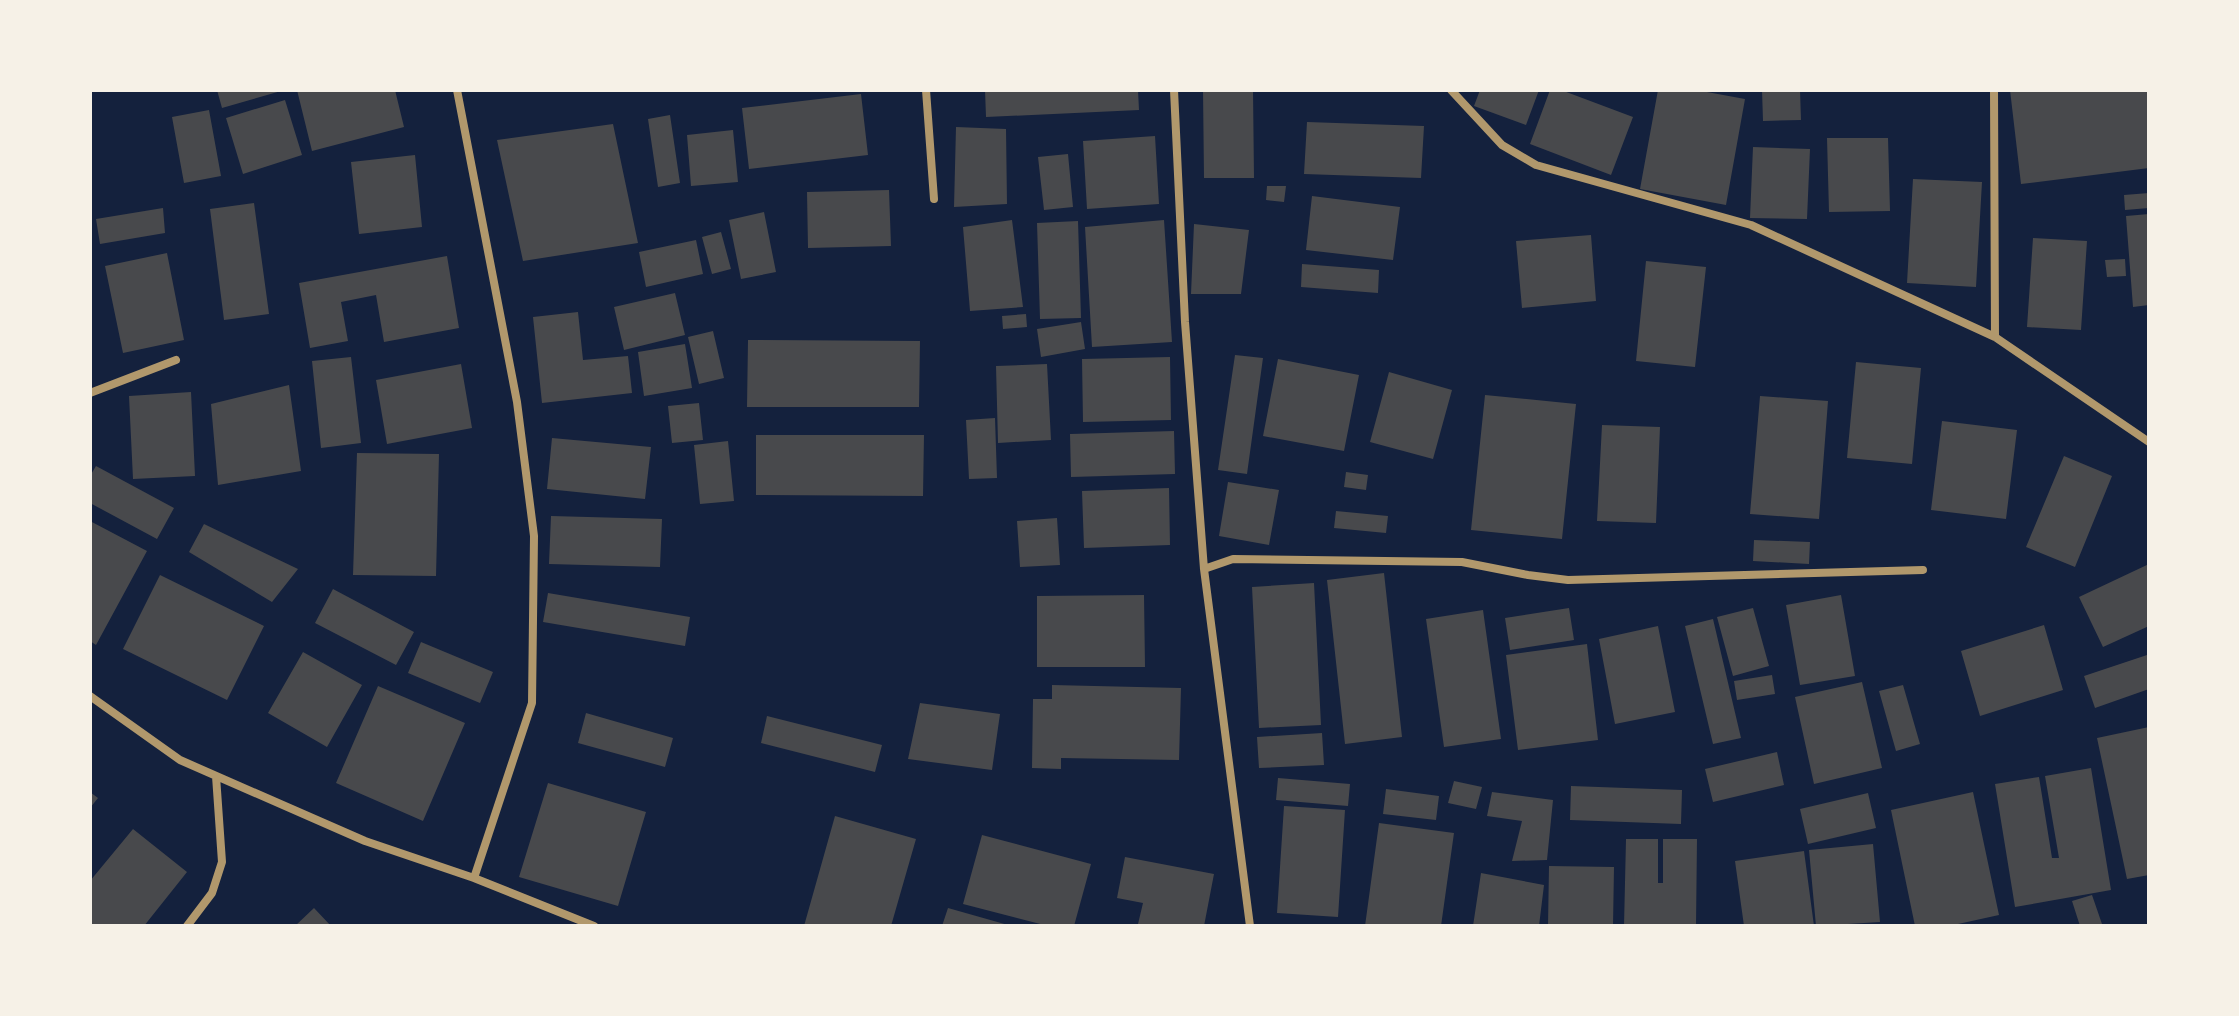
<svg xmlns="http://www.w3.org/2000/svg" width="2239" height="1016" font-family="Figtree,sans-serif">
<rect width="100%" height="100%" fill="#14213d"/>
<path fill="#48494c" d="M 217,90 L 281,90 L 281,91 L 222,108 Z
M 297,90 L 395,90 L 404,127 L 312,151 Z
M 985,90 L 1138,90 L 1139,110 L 986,117 Z
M 1203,90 L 1253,90 L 1254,178 L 1204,178 Z
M 1480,90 L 1539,90 L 1526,125 L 1474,106 Z
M 1550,90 L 1561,90 L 1633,117 L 1611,175 L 1530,144 Z
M 1658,90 L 1696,90 L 1745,99 L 1726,205 L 1640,189 Z
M 1762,90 L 1800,90 L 1801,120 L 1763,121 Z
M 2010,90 L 2149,90 L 2149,168 L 2021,184 Z
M 861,94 L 868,155 L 749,169 L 742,108 Z
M 285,100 L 302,155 L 243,174 L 226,118 Z
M 209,110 L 221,176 L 184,183 L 172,117 Z
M 670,115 L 680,183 L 658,187 L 648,119 Z
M 1307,122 L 1424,126 L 1421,178 L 1304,174 Z
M 613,124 L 638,243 L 523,261 L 497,140 Z
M 956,127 L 1006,129 L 1007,204 L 954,207 Z
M 733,130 L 738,182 L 691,186 L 687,135 Z
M 1155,136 L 1159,204 L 1087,209 L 1083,141 Z
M 1827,138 L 1888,138 L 1890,211 L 1829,212 Z
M 1753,147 L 1810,149 L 1807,219 L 1750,218 Z
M 1068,154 L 1073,207 L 1044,210 L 1038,157 Z
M 415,155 L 422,227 L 359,234 L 351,162 Z
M 1913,179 L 1982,182 L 1976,287 L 1907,283 Z
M 1267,186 L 1286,186 L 1284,202 L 1266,200 Z
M 889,190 L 891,246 L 808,248 L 807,192 Z
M 2149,193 L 2149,208 L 2125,210 L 2124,195 Z
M 1312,196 L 1400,207 L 1393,260 L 1306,250 Z
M 254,203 L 269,314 L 224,320 L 210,209 Z
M 163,208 L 165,233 L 100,244 L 96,219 Z
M 764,212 L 776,272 L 741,279 L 729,220 Z
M 2149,214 L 2149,305 L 2133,307 L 2126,216 Z
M 1012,220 L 1023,307 L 970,311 L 963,227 Z
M 1164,220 L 1172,342 L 1092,347 L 1085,227 Z
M 1078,221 L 1081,318 L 1040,319 L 1037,223 Z
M 1194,224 L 1249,230 L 1241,294 L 1191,294 Z
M 721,232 L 731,269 L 712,274 L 702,237 Z
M 1591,235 L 1596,301 L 1522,308 L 1516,241 Z
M 2033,238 L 2087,241 L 2081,330 L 2027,327 Z
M 696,240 L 703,274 L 646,287 L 639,252 Z
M 167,253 L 184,340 L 123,353 L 105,266 Z
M 447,256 L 459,328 L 384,342 L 376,295 L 341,302 L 348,341 L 310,348 L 299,283 Z
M 2125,259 L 2126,276 L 2107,277 L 2105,260 Z
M 1646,261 L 1706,267 L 1695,367 L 1636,361 Z
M 1302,264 L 1379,270 L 1378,293 L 1301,287 Z
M 675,293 L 685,335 L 624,350 L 614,307 Z
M 578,312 L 583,360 L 628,356 L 632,393 L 542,403 L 533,317 Z
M 1026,314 L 1027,327 L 1003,329 L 1002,316 Z
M 1081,322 L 1085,349 L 1041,357 L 1037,329 Z
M 713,331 L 724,378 L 699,384 L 688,337 Z
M 748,340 L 920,341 L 919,407 L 747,407 Z
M 685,344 L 692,388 L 644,396 L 638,352 Z
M 1235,355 L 1263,358 L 1247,474 L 1218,470 Z
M 351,357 L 361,443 L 321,448 L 312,361 Z
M 1170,357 L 1171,420 L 1083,422 L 1082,359 Z
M 1278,359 L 1359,375 L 1344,451 L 1263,436 Z
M 1856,362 L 1921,368 L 1912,464 L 1847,458 Z
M 461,364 L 472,428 L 387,444 L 376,380 Z
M 1047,364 L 1051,440 L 998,443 L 996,366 Z
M 1389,372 L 1452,390 L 1433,459 L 1370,442 Z
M 289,385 L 301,471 L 218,485 L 211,404 Z
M 191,392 L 195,476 L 133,479 L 129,396 Z
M 1485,395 L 1576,404 L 1562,539 L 1471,530 Z
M 1760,396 L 1828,401 L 1819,519 L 1750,514 Z
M 699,403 L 703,440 L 672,443 L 668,406 Z
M 995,418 L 997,478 L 969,479 L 966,420 Z
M 1942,421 L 2017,430 L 2006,519 L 1931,510 Z
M 1602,425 L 1660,427 L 1656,523 L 1597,521 Z
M 1174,431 L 1175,474 L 1071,477 L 1070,434 Z
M 756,435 L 924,435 L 923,496 L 756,495 Z
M 552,438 L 651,447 L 645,499 L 547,489 Z
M 728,441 L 734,501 L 700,504 L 694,445 Z
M 357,453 L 439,454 L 436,576 L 353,575 Z
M 2064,456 L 2112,476 L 2075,567 L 2026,547 Z
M 96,466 L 174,508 L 157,539 L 90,503 L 90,476 Z
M 1346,472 L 1368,475 L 1366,490 L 1344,487 Z
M 1228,482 L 1279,490 L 1269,545 L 1219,536 Z
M 1169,488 L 1170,545 L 1084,548 L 1082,491 Z
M 1336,511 L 1388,516 L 1386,533 L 1334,528 Z
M 551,516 L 662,519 L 660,567 L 549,564 Z
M 1057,518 L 1060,565 L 1020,567 L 1017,521 Z
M 90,521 L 147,551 L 96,645 L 90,641 Z
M 204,524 L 298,569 L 272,602 L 189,552 Z
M 1754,540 L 1810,542 L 1809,564 L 1753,561 Z
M 2149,564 L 2149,626 L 2103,647 L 2079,597 Z
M 1384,573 L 1402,737 L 1345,744 L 1327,580 Z
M 160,575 L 264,626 L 227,700 L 123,649 Z
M 1314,583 L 1321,725 L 1259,728 L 1252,587 Z
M 333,589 L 414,632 L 396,665 L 315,623 Z
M 548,593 L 690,617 L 685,646 L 543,622 Z
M 1144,595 L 1145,667 L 1037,667 L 1037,596 Z
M 1841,595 L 1855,676 L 1800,685 L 1786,605 Z
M 1569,608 L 1574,640 L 1510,650 L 1505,618 Z
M 1753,608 L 1769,666 L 1733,676 L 1717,617 Z
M 1483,610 L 1501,739 L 1444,747 L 1426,619 Z
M 1713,619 L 1741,738 L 1713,744 L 1685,626 Z
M 2044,625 L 2063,690 L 1980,716 L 1961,651 Z
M 1658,626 L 1675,712 L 1615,724 L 1599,639 Z
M 421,642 L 493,672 L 480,703 L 408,673 Z
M 1587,644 L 1598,740 L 1518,750 L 1506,655 Z
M 303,652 L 362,685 L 327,747 L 268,713 Z
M 2147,655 L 2149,689 L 2095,708 L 2084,676 Z
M 1772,675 L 1775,694 L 1737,700 L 1734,681 Z
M 1862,682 L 1882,768 L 1814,784 L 1795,697 Z
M 1052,685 L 1181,688 L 1179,760 L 1061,758 L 1061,769 L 1032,768 L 1033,699 L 1052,699 Z
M 1903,685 L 1920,744 L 1896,751 L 1879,691 Z
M 378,686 L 465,723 L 423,821 L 336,783 Z
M 920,703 L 1000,714 L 992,770 L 908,759 Z
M 586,713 L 673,738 L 665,767 L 578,743 Z
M 767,716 L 882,745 L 875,772 L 761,743 Z
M 2149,727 L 2149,875 L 2127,879 L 2097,738 Z
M 1322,733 L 1324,765 L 1259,768 L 1257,737 Z
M 1777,752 L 1784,785 L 1713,802 L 1705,769 Z
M 2091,768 L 2111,890 L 2015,907 L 1995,784 L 2039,777 L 2052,858 L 2059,858 L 2045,776 Z
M 1278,778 L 1350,784 L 1348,806 L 1276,800 Z
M 1454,781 L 1482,787 L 1476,809 L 1448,803 Z
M 548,783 L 646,812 L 618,906 L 519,877 Z
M 1571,786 L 1682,790 L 1681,824 L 1570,820 Z
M 1386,789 L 1439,796 L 1436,820 L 1383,814 Z
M 90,792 L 98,798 L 90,808 Z
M 1492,792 L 1553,800 L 1547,860 L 1512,861 L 1522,821 L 1487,816 Z
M 1973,792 L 1999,915 L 1949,926 L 1915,926 L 1891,810 Z
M 1868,793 L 1876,828 L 1808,844 L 1800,809 Z
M 1284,806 L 1345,810 L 1338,917 L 1277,913 Z
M 835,816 L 916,839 L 891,926 L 804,926 Z
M 1379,823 L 1454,833 L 1441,926 L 1365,926 Z
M 133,829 L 187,872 L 144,926 L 90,926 L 90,881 Z
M 982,835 L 1091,864 L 1074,926 L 1048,926 L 963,904 Z
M 1626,839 L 1658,839 L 1658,883 L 1663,883 L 1663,839 L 1697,839 L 1696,926 L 1624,926 Z
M 1873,844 L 1880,922 L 1816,926 L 1809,850 Z
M 1804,851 L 1814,926 L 1744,926 L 1735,861 Z
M 1125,857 L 1214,874 L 1204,926 L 1138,924 L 1143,903 L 1117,898 Z
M 1549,866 L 1614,867 L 1613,926 L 1548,926 Z
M 1481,873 L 1544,885 L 1539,926 L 1473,926 Z
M 2092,895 L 2102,924 L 2080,926 L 2072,901 Z
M 314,908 L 331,926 L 295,926 Z
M 948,908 L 1008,925 L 1008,926 L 942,926 Z"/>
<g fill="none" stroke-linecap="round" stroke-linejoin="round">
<path stroke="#b1986c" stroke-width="8" d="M 457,90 L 517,402 L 534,536 L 532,703 L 474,878
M 926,90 L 934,199
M 1174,90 L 1185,322 L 1204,569 L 1250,926
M 1451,90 L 1502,145 L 1536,165 L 1751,225 L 1995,337 L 2149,442
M 1994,90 L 1995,337
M 90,393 L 176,360
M 1204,569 L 1233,559 L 1462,562 L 1528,575 L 1568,580 L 1923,570
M 90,696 L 180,760 L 365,841 L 474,878 L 594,926
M 187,926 L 212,893 L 222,862 L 216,776"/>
</g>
<rect width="2239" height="1016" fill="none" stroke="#f6f1e7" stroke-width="184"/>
</svg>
